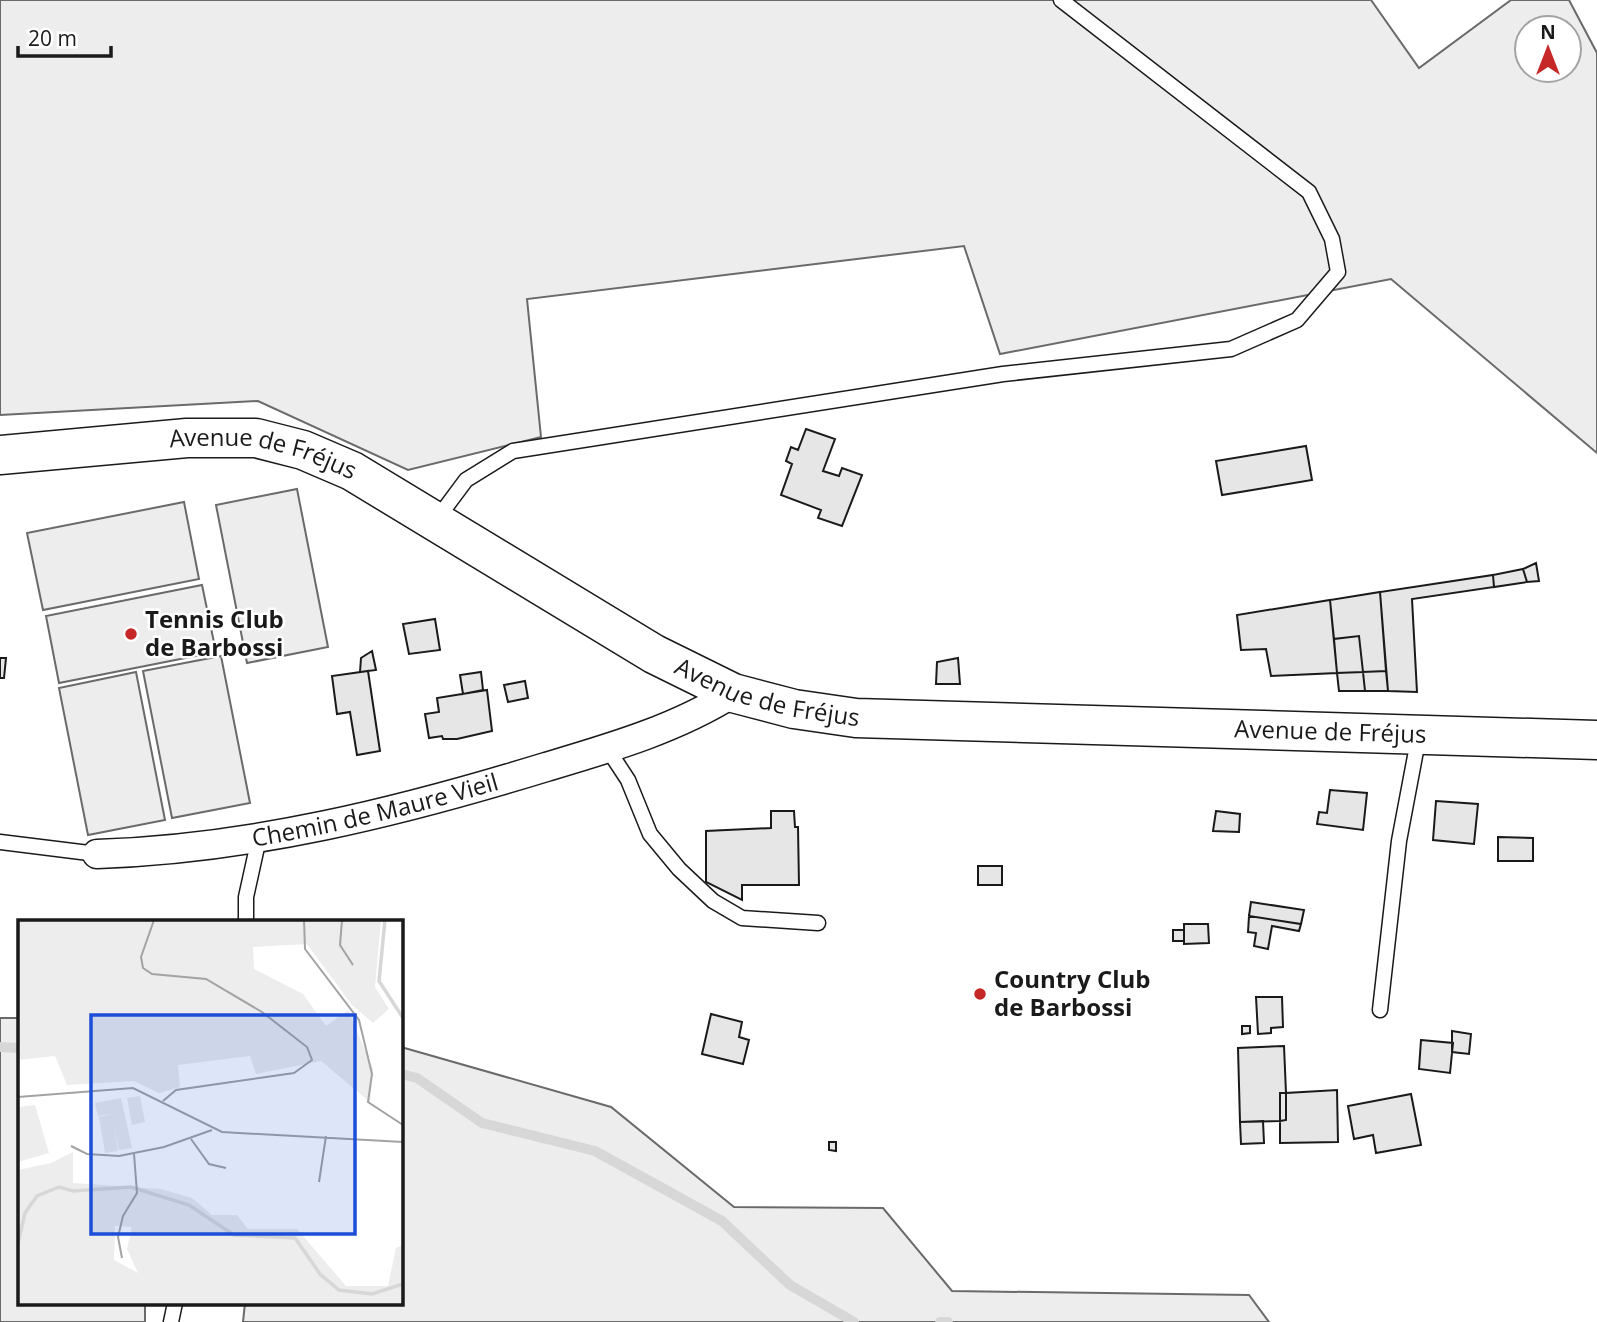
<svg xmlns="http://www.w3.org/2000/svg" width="1597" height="1322" font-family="'Open Sans',sans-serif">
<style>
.green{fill:#ededed;stroke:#6a6a6a;stroke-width:2;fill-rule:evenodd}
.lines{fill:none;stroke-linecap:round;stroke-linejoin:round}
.stream{stroke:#d7d7d7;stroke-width:10}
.building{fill:#e6e6e6;stroke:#1a1a1a;stroke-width:2}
.lane-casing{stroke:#1a1a1a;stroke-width:17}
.street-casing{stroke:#1a1a1a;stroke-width:31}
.primary-casing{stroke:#1a1a1a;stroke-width:41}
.lane{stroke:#fff;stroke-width:14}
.street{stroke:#fff;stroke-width:28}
.primary{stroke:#fff;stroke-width:38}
.poi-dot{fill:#c62828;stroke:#fff;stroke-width:2.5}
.labels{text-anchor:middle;stroke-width:5;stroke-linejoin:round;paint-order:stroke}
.street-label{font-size:24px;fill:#1a1a1a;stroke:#fff}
.poi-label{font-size:24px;font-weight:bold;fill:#1a1a1a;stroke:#fff;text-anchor:start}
.inset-river{fill:none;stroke:#d7d7d7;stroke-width:3.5}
.inset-road{fill:none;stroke:#a3a3a3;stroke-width:2}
.view{fill:#1d4ed8;fill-opacity:0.15;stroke:#1d4ed8;stroke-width:3.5}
.inset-edge{fill:none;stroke:#1a1a1a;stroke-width:3.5}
</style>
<rect width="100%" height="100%" fill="#fff"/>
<path class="green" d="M0,0h1371l48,68 92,-68h58l28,53v400l-206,-174 -391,75 -36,-108 -437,53 14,138 -133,33 -150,-69 -258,14zM1527,28h42v42h-42z
M297,489l31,158 -81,16 -31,-158z
M184,502l15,77 -156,31 -16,-77z
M202,585l14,67 -157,31 -13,-67z
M221,656l29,147 -78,15 -29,-147z
M136,672l29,148 -77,15 -29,-147z
M0,1018h19v285h126v19h-145z
M401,1047l210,60 123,100 149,1 69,83 297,4 20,27h-1026l2,-19h156z"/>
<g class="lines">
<path class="stream" d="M0,1047l19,1
M401,1074l16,4 65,45 113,28 127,70 68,64 64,37
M940,1322h8"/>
</g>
<path class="building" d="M806,429l29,10 -12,32 16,5 3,-8 20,7 -20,51 -24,-8 3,-8 -40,-15 11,-31 -6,-3 5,-14 7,3z
M1306,446l6,34 -90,15 -6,-34z
M1536,563l3,18 -12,1 -4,-13z
M1523,569l4,13 -33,5 -1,-12z
M1493,575l1,12 -82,12 5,93 -29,-1 -8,-99z
M1380,592l6,79 -23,1 -4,-36 -25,3 -4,-39z
M1330,600l7,73 -66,3 -5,-27 -25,1 -4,-35z
M435,619l5,31 -31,4 -6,-30z
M1359,636l4,36 -26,1 -3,-34z
M372,651l4,19 -16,2 1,-14z
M0,658h6l-2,20h-4z
M958,658l2,26h-24l1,-22z
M368,671l12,80 -23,4 -7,-43 -13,2 -5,-38z
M1386,671l2,20h-23l-2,-19z
M481,672l2,18 -20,4 -3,-19z
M1363,672l2,19h-26l-2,-18z
M525,681l3,17 -20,4 -4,-17z
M487,690l5,41 -35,8h-14l-1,-3 -13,2 -4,-24 14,-2 -2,-14z
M1330,790l37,3 -4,37 -46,-6 2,-12 8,1z
M1436,801l42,3 -4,40 -41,-4z
M771,811h23l1,16h3l1,58h-57v15l-36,-18v-51l65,-3z
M1216,811l24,3 -1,18 -26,-1z
M1498,837l35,1v23h-35z
M978,866h24v19h-24z
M1251,902l53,8 -3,14 -52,-8z
M1249,916l52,8 -2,7 -27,-5 -4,23 -14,-3 2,-13 -8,-1z
M1184,924h24l1,19 -25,1z
M1173,930h11v11h-11z
M1256,997h26l1,30 -12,1v5l-13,1z
M711,1014l31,8 -3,15 10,3 -6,24 -41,-10z
M1242,1026h8v7l-8,1z
M1452,1031l19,3 -2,20 -17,-2z
M1421,1040l32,3 -3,30 -31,-4z
M1284,1046l2,47h-6v28l-40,1 -2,-74z
M1337,1090l1,52 -58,1v-22l6,-1v-27z
M1280,1093h6v27l-6,1z
M1411,1094l10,51 -45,8 -3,-18 -19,4 -6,-33z
M1263,1121l1,22 -23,1 -1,-22z
M829,1142h7v9l-7,-1z"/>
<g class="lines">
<g class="lane-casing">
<path id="lane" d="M437,519l29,-39 47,-29 490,-77 228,-25 66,-29 41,-48 -6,-33 -23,-47 -248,-192
M607,748l21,32 22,54 29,35 34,32 29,17 76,5
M0,842l97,12
M246,921v-24l13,-59
M1380,1010l19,-169 20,-106
M171,1322l4,-19"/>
</g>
<g class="street-casing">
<g id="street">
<path id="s1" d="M97,854c154,-5 302,-42 449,-87 64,-19 130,-38 187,-74"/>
</g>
</g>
<g class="primary-casing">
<g id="primary">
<path id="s2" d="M0,455l187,-17h69l47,12 49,21 302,183 79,39 61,16 62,9 741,22"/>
</g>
</g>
<use href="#lane" class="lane"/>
<use href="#street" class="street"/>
<use href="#primary" class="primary"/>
</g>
<g class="poi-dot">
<circle cx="131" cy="634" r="7"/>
<circle cx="980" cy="994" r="7"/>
</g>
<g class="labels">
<g class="street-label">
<text dy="8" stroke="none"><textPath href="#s2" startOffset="266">Avenue de Fréjus</textPath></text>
<text dy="8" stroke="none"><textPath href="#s2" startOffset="833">Avenue de Fréjus</textPath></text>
<text dy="8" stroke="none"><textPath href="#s2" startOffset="1400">Avenue de Fréjus</textPath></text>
<text dy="8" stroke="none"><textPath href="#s1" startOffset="282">Chemin de Maure Vieil</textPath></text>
</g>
<g class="poi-label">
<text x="145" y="628">Tennis Club<tspan x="145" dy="28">de Barbossi</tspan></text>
<text x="994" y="988">Country Club<tspan x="994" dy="28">de Barbossi</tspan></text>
</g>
</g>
<g transform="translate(18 920)">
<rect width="385" height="385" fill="#fff"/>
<path d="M0,0h363l-6,67 14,22 -16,14 -21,-18 -45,-61 -54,3 1,22 49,25 23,32 22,-16 25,59 -3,33 -49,-41 -65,13 -6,-18 -72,9 2,22 -21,6 -25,-12 -67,4 -12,-29 -37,4zM122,176l5,26 -13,3 -5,-27zM103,178l11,50 -13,2 -5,-25 4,26 -13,2 -6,-36 16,-4 -17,3 -3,-13zM17,185l14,48 -31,9v-55zM55,232v31l88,6 31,9 20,17h25l11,14h49l49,57h42l8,-38 7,-3v60h-385v-135l33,-7zM97,306l17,1 -5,22 11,24 -24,-13z" fill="#ededed" fill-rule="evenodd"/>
<path class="inset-river" d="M367,0l-6,61 24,37M0,323l7,-30 12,-17 22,-9 14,4 58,-4 58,18 45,30 61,3 25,36 19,16 33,4 31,-10"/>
<path class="inset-road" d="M136,0l-13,37 2,11 9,6 54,5 56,33 45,35 5,13 -18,13 -118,17 -13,11M286,0l1,29 54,71 13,54 -4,28 35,23M324,0l-2,25 13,20M0,177l115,-9 89,44 181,10M173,219l18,25 17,4M53,226l16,8 32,2 45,-9 48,-17M301,262l7,-46M104,338l-4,-21 5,-21 14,-23 -3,-39"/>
<path class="view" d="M73,95h264v219h-264z"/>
<rect width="385" height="385" class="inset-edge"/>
</g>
<g transform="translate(1548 49)"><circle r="33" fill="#ffffff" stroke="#a3a3a3" stroke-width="2"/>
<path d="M0-5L12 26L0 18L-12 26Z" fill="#c62828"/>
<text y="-10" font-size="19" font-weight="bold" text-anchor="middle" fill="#1a1a1a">N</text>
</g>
<path d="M18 46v10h93v-10" fill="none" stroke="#1a1a1a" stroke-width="3.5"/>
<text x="28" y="46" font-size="21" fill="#1a1a1a" stroke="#ffffff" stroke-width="5" paint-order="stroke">20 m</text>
</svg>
